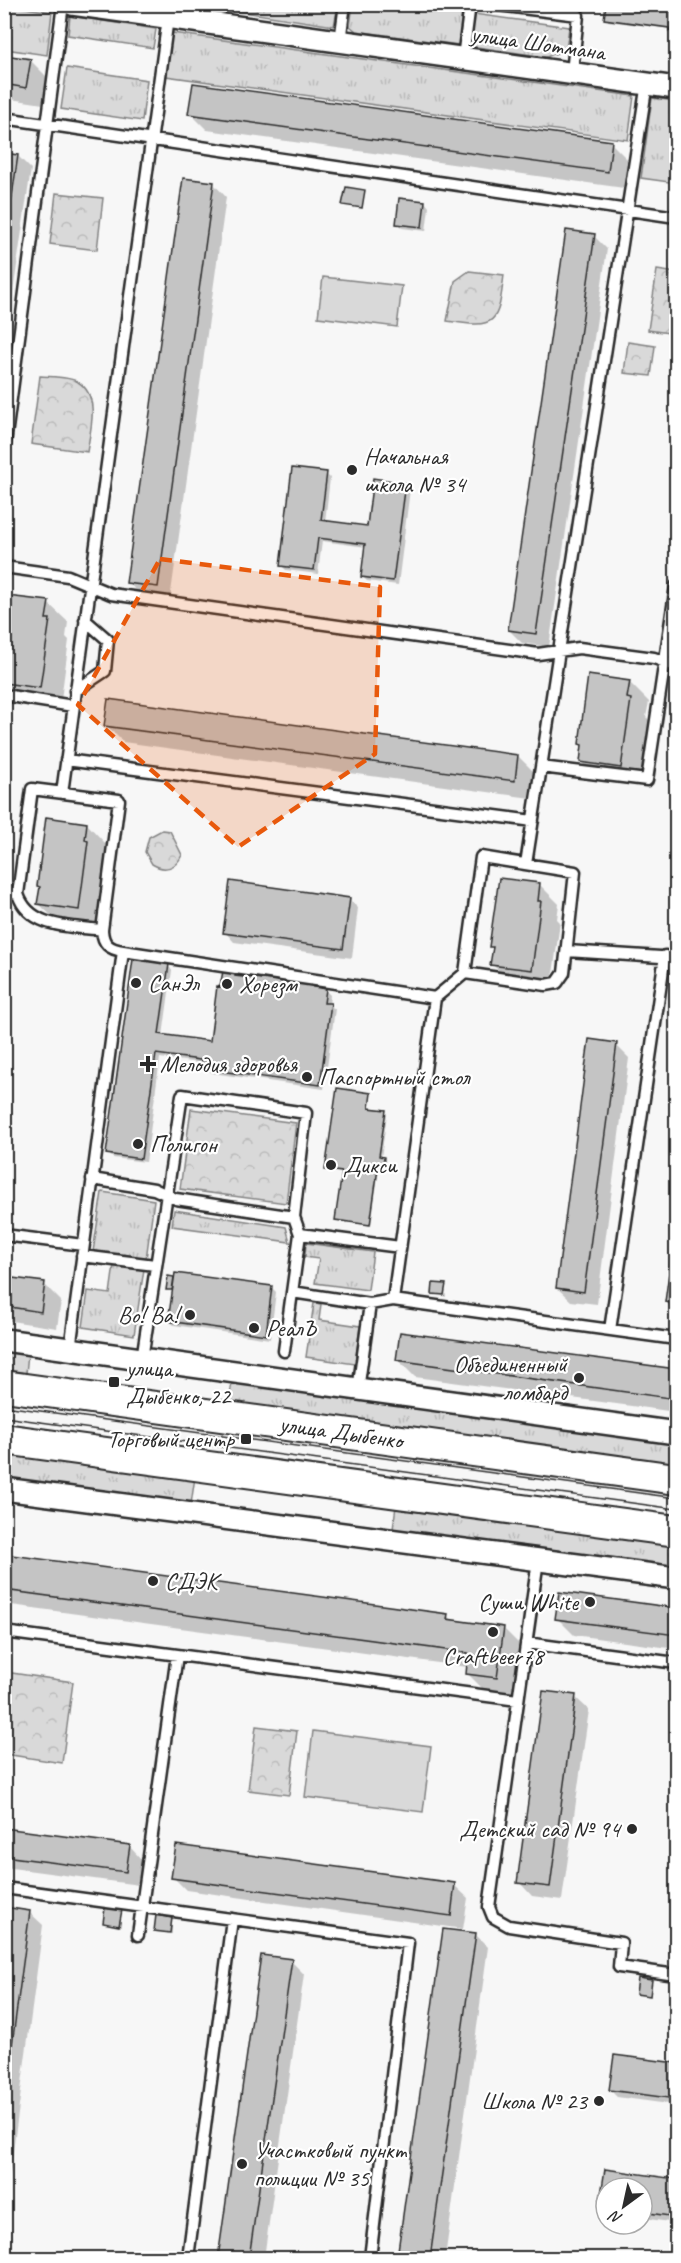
<svg xmlns="http://www.w3.org/2000/svg" width="681" height="2263" font-family="Caveat,sans-serif">
<style>
.grass{fill:url(#grass-tufts);stroke:#828282;stroke-width:1.5}
.park{fill:url(#park-crowns);stroke:#828282;stroke-width:1.5}
.garden{fill:#d9d9d9;stroke:#828282;stroke-width:1.5}
.shadow{fill:#0003}
.building{fill:#c4c4c4;stroke:#2b2b2b;stroke-width:1.5}
.lines{fill:none;stroke-linecap:round;stroke-linejoin:round}
.service-casing{stroke:#2b2b2b;stroke-width:15}
.minor-casing{stroke:#2b2b2b;stroke-width:26}
.secondary-casing{stroke:#2b2b2b;stroke-width:34}
.service{stroke:#fff;stroke-width:10}
.minor{stroke:#fff;stroke-width:21}
.secondary{stroke:#fff;stroke-width:30}
.tram{stroke:#2b2b2b;stroke-width:1.5}
.marked{fill:#e8590c;fill-opacity:0.2;stroke:#e8590c;stroke-width:4.5;stroke-dasharray:12 8;stroke-linejoin:round}
.poi-dot{fill:#2b2b2b;stroke:#fff;stroke-width:2}
.labels{text-anchor:middle;stroke-width:4.5;stroke-linejoin:round;paint-order:stroke}
.street-label{font-size:24px;fill:#2b2b2b;stroke:#fff}
.poi-label{font-size:24px;fill:#2b2b2b;stroke:#fff;text-anchor:start}
</style>
<defs>
<pattern id="grass-tufts" width="24" height="20" patternUnits="userSpaceOnUse" patternTransform="scale(1.5)"><rect width="24" height="20" fill="#d9d9d9"/><path d="M3 7l-1-3M5 7V3M7 7l1-3M15 17l-1-3M17 17v-4M19 17l1-3" fill="none" stroke="#bababa"/></pattern>
<pattern id="park-crowns" width="20" height="18" patternUnits="userSpaceOnUse" patternTransform="scale(1.5)"><rect width="20" height="18" fill="#d9d9d9"/><path d="M2 6a3 3 0 1 1 6 0M12 15a3 3 0 1 1 6 0" fill="none" stroke="#bababa"/></pattern>
</defs>
<rect width="100%" height="100%" fill="#f7f7f7"/>
<filter id="ink" filterUnits="userSpaceOnUse"><feTurbulence type="fractalNoise" baseFrequency=".0167" numOctaves="2"/><feDisplacementMap in="SourceGraphic" scale="12" xChannelSelector="R" yChannelSelector="G"/><feConvolveMatrix kernelMatrix="1 2 1 2 8 2 1 2 1" color-interpolation-filters="sRGB"/></filter>
<g filter="url(#ink)">
<path class="grass" d="M5,5l47,7 -5,43 -42,-6z
M198,5h140l-4,21z
M353,5h52l57,9 -3,31 -103,-14 -6,-5z
M474,14l95,13 -3,23 -20,7 -76,-11z
M70,16l86,13 -3,19 -85,-13z
M172,33l462,63 -6,44 -462,-64z
M67,68l80,12 -5,41 -81,-12z
M652,98l24,3v82l-35,-5z
M102,1192l52,8 -8,59 -53,-7z
M174,1210l112,17 4,15 -118,-16z
M306,1243l67,9 -5,38 -53,-7 4,-24 -14,-2z
M114,1265l30,4 -10,66 -51,-8 5,-36 22,3z
M314,1303l7,1 -2,16 41,6 -5,38 -49,-7z
M5,1350l23,3 -2,21h-21z
M232,1382l444,61v27l-448,-62z
M5,1450l190,27 -4,27 -186,-26z
M396,1506l280,34v28l-283,-39z"/>
<path class="park" d="M56,193l47,5 -6,52 -47,-6z
M657,270l19,3v61l-28,-4z
M469,271l35,4c-6,49 -7,54 -57,46l8,-40z
M628,342l27,4 -4,30 -27,-3z
M40,376c11,1 29,0 38,6 23,14 12,49 9,70l-56,-8z
M162,830l8,1 12,24c-6,13 -17,17 -30,9l-7,-12 4,-15z
M191,1109l105,14 -10,80 -106,-14z
M5,1672l68,10 -11,81 -57,-9z
M256,1726l41,5 -8,64 -41,-5z"/>
<path class="garden" d="M323,277l79,9 -5,41 -79,-10z
M313,1731l118,15 -8,66 -118,-15z"/>
<path class="shadow" d="M608,4h68v29l-5,-4 -63,-8z
M4,56l26,4 17,17 -4,27 -39,-6z
M190,113l421,30 17,17 -4,28 -417,-58z
M4,154l14,2 13,13 -27,185z
M213,183l13,14 -56,403 -29,-4 -13,-14z
M364,191l-1,18 -19,-5z
M425,202l4,5 -3,24 -24,-3 -5,-5z
M594,236l13,13 -58,398 -27,-4 -13,-13z
M326,474l4,4 -5,44 43,6 37,-44 5,5 -12,96 -31,-4 -5,-5 4,-29 -44,-6 -4,33 -32,-4 -4,-4z
M48,603l20,19 -2,15 3,3 -9,67 -40,-6 -16,-15v-59z
M629,682l20,20 -3,15 3,3 -9,66 -39,-5 -20,-19 2,-15 -3,-3z
M106,725l412,31 17,17 -4,25 -408,-56z
M87,824l19,20 -2,15 3,3 -9,67 -39,-6 -20,-19 2,-15 -3,-3z
M540,885l19,19 -2,15 3,3 -9,67 -39,-5 -20,-20 2,-14 -3,-3z
M349,899l9,9 -6,50 -118,-16 -9,-10z
M168,966l4,4 -9,66 48,7 10,-54 14,-15 4,4 74,8 12,4 5,5 -1,10 6,4 -11,80 -112,-16 -5,-4 1,-5 -48,-6 -14,104 -33,-4 -5,-5z
M616,1045l13,13 -32,246 -26,-3 -14,-13z
M370,1094v16l17,4 -6,44 4,2 -1,10 -5,-1 -8,57 -35,-6 7,-47 -16,-3z
M676,1231v81l-10,-10z
M4,1278l40,6 17,17 -4,27 -53,-8z
M169,1278l103,10 4,4 -6,47 -96,-14 -5,-4 4,-30 -5,-2z
M445,1286l1,11 -12,-4z
M401,1333l275,38v41l-261,-35 -17,-17z
M4,1555l443,60 7,7 49,6 17,17 -6,49 -30,-4 -17,-17 1,-6 -464,-63z
M560,1594l116,15v40l-102,-14 -17,-17z
M575,1697l14,13 -27,190 -30,-4 -13,-14z
M4,1830l125,16 13,14 -3,25 -135,-18z
M173,1877l281,8 14,13 -5,31 -277,-39z
M4,1909l25,3 14,13 -39,294z
M121,1912v15l-16,-4z
M172,1919v15l-17,-4z
M444,1931l31,3 13,13 -43,311h-47z
M262,1956l29,5 13,13 -40,284h-45z
M651,1981v16l-14,-4z
M615,2056l61,9v40l-59,-8 -7,-7z
M606,2171l70,9v43l-34,-5v-30h-36v23l-5,-5z"/>
<path class="building" d="M606,4h70v28l-7,-1v-3l-65,-9z
M4,55l27,4 -5,29 -22,-4z
M193,83l419,58 -4,31 -420,-58z
M4,153l14,2 -14,97z
M183,178l31,4 -56,405 -32,-4z
M346,187l19,3 -3,18 -20,-3z
M399,198l26,3 -3,26 -26,-3z
M566,230l29,4 -59,400 -28,-4z
M292,468l35,4 -6,48 46,6 6,-48 33,5 -13,98 -32,-4 4,-33 -47,-6 -4,32 -34,-4z
M7,596l42,5 -3,18h4l-10,69 -36,-5v-66z
M588,675l42,6 -3,17 4,1 -10,69 -41,-6 2,-17 -3,-1z
M108,699l410,56 -3,26 -411,-55z
M46,817l41,6 -2,17 3,1 -9,69 -42,-6 3,-17 -3,-1z
M499,878l41,5 -2,18h3l-9,69 -42,-5 3,-18h-4z
M230,881l120,17 -7,51 -120,-16z
M133,959l36,5 -10,70 51,7 7,-55 3,1 3,-16 13,1 -1,4 79,9 -1,2 13,2 -2,14h7l-11,82 -114,-16 1,-8 -51,-7 -15,105 -35,-5z
M589,1039l28,4 -33,249 -28,-4z
M337,1088l34,5 -2,15 17,2 -7,46 5,1 -1,11h-5l-8,57 -35,-5 7,-48 -17,-2z
M676,1220v84l-11,-2z
M175,1273l97,13 -6,49 -98,-14z
M168,1276l6,1 -2,13h-6z
M4,1277l41,5 -4,30 -37,-6z
M433,1283l13,1 -2,11 -12,-1z
M400,1332l276,37v30l-280,-39z
M4,1554l444,60 -1,5 57,8 -7,51 -31,-4 2,-21 -464,-63z
M559,1592l117,16v27l-121,-16z
M543,1691l33,4 -26,192 -33,-4z
M4,1828l126,17 -4,27 -122,-16z
M176,1845l279,38 -4,33 -280,-38z
M4,1907l26,4 -26,193z
M105,1908l17,2 -3,16 -16,-3z
M156,1915l16,3 -2,15 -16,-2z
M443,1929l33,4 -46,325h-33z
M261,1955l31,4 -43,299h-31z
M638,1978l14,2 -2,16 -14,-2z
M614,2055l62,8v36l-67,-9z
M605,2169l70,10 1,-9v47l-34,-5v-24h-36v20l-7,-1z"/>
<g class="lines">
<g class="service-casing">
<path id="service" d="M489,4l89,11 -6,58
M340,41l5,-37
M463,58l7,-54
M4,118l672,99
M4,451l59,-447
M4,567l64,9 43,18 427,60 41,-6 75,10 22,8
M75,691l30,-20 3,-31 -23,-20
M4,695l69,11
M66,760l467,61
M541,767l106,13 29,-194
M62,793l106,-775
M526,864l121,-781
M4,892l14,2
M123,951l312,47 30,-25 81,12 11,-2 7,-10 11,-101 -94,-15 -16,116
M567,951l109,7
M92,1179l62,10 22,10 118,18
M300,1234l100,13
M4,1235l79,10
M82,1256l73,9
M292,1292l78,12 23,-4 283,39
M393,1300l42,-302
M610,1330l55,-374
M70,1349l53,-398c-14,-2 -20,-7 -21,-21l17,-130 -87,-11 -14,105c11,35 54,32 84,36
M142,1359l40,-264 124,18 -12,104 6,17 -16,117
M358,1390l12,-86
M538,1560l-49,347 4,10 16,9 112,17 -2,24 57,8
M4,1632l514,68
M526,1643l150,20
M4,1888l404,55 -38,315
M138,1935l39,-280
M188,2258l44,-339"/>
</g>
<g class="minor-casing">
<path id="minor" d="M72,4l604,84
M4,1340l672,93
M4,1489l672,89"/>
</g>
<g class="secondary-casing">
<path id="secondary" d="M4,1386l672,93
M4,1439l672,92"/>
</g>
<use href="#service" class="service"/>
<use href="#minor" class="minor"/>
<use href="#secondary" class="secondary"/>
<path class="tram" d="M4,1406l672,92
M4,1417l672,92"/>
</g>
</g>
<path class="marked" d="M160,559l220,28 -5,167 -137,93 -160,-142z"/>
<g class="poi-dot">
<circle cx="352" cy="470" r="6"/>
<circle cx="136" cy="983" r="6"/>
<circle cx="227" cy="984" r="6"/>
<path d="M145 1055h6v6h6v6h-6v6h-6v-6h-6v-6h6z"/>
<circle cx="307" cy="1077" r="6"/>
<circle cx="138" cy="1144" r="6"/>
<circle cx="331" cy="1165" r="6"/>
<circle cx="190" cy="1315" r="6"/>
<circle cx="254" cy="1328" r="6"/>
<circle cx="579" cy="1378" r="6"/>
<rect x="108" y="1376" width="12" height="12" rx="3"/>
<rect x="240" y="1433" width="12" height="12" rx="3"/>
<circle cx="153" cy="1581" r="6"/>
<circle cx="590" cy="1602" r="6"/>
<circle cx="493" cy="1632" r="6"/>
<circle cx="632" cy="1829" r="6"/>
<circle cx="599" cy="2101" r="6"/>
<circle cx="242" cy="2164" r="6"/>
</g>
<g class="labels">
<g class="street-label">
<text transform="translate(538 43) rotate(8)" y="8">улица Шотмана</text>
<text transform="translate(341 1432) rotate(8)" y="8">улица Дыбенко</text>
</g>
<g class="poi-label">
<text x="364" y="464">Начальная<tspan x="364" dy="28">школа № 34</tspan></text>
<text x="148" y="991">СанЭл</text>
<text x="239" y="992">Хорезм</text>
<text x="160" y="1072">Мелодия здоровья</text>
<text x="319" y="1085">Паспортный стол</text>
<text x="150" y="1152">Полигон</text>
<text x="343" y="1173">Дикси</text>
<text x="178" y="1323" text-anchor="end">Во! Ва!</text>
<text x="266" y="1336">РеалЪ</text>
<text x="567" y="1372" text-anchor="end">Объединенный<tspan x="567" dy="28">ломбард</tspan></text>
<text x="126" y="1376">улица<tspan x="126" dy="28">Дыбенко, 22</tspan></text>
<text x="234" y="1447" text-anchor="end">Торговый центр</text>
<text x="165" y="1589">СДЭК</text>
<text x="578" y="1610" text-anchor="end">Суши White</text>
<text x="493" y="1664" text-anchor="middle">Craftbeer78</text>
<text x="620" y="1837" text-anchor="end">Детский сад № 94</text>
<text x="587" y="2109" text-anchor="end">Школа № 23</text>
<text x="254" y="2158">Участковый пункт<tspan x="254" dy="28">полиции № 35</tspan></text>
</g>
</g>
<rect width="681" height="2263" fill="none" stroke="#fff" stroke-width="24"/>
<rect x="12" y="12" width="657" height="2239" fill="none" stroke="#2b2b2b" stroke-width="2" filter="url(#ink)"/>
<g transform="translate(624 2206) rotate(213)"><circle r="28" fill="#ffffff" stroke="#aaaaaa" stroke-width="1.5"/>
<path d="M0-4.5L10 22L0 15L-10 22Z" fill="#2b2b2b"/>
<text y="-9" font-size="16" font-weight="bold" text-anchor="middle" fill="#2b2b2b">N</text>
</g>
</svg>
